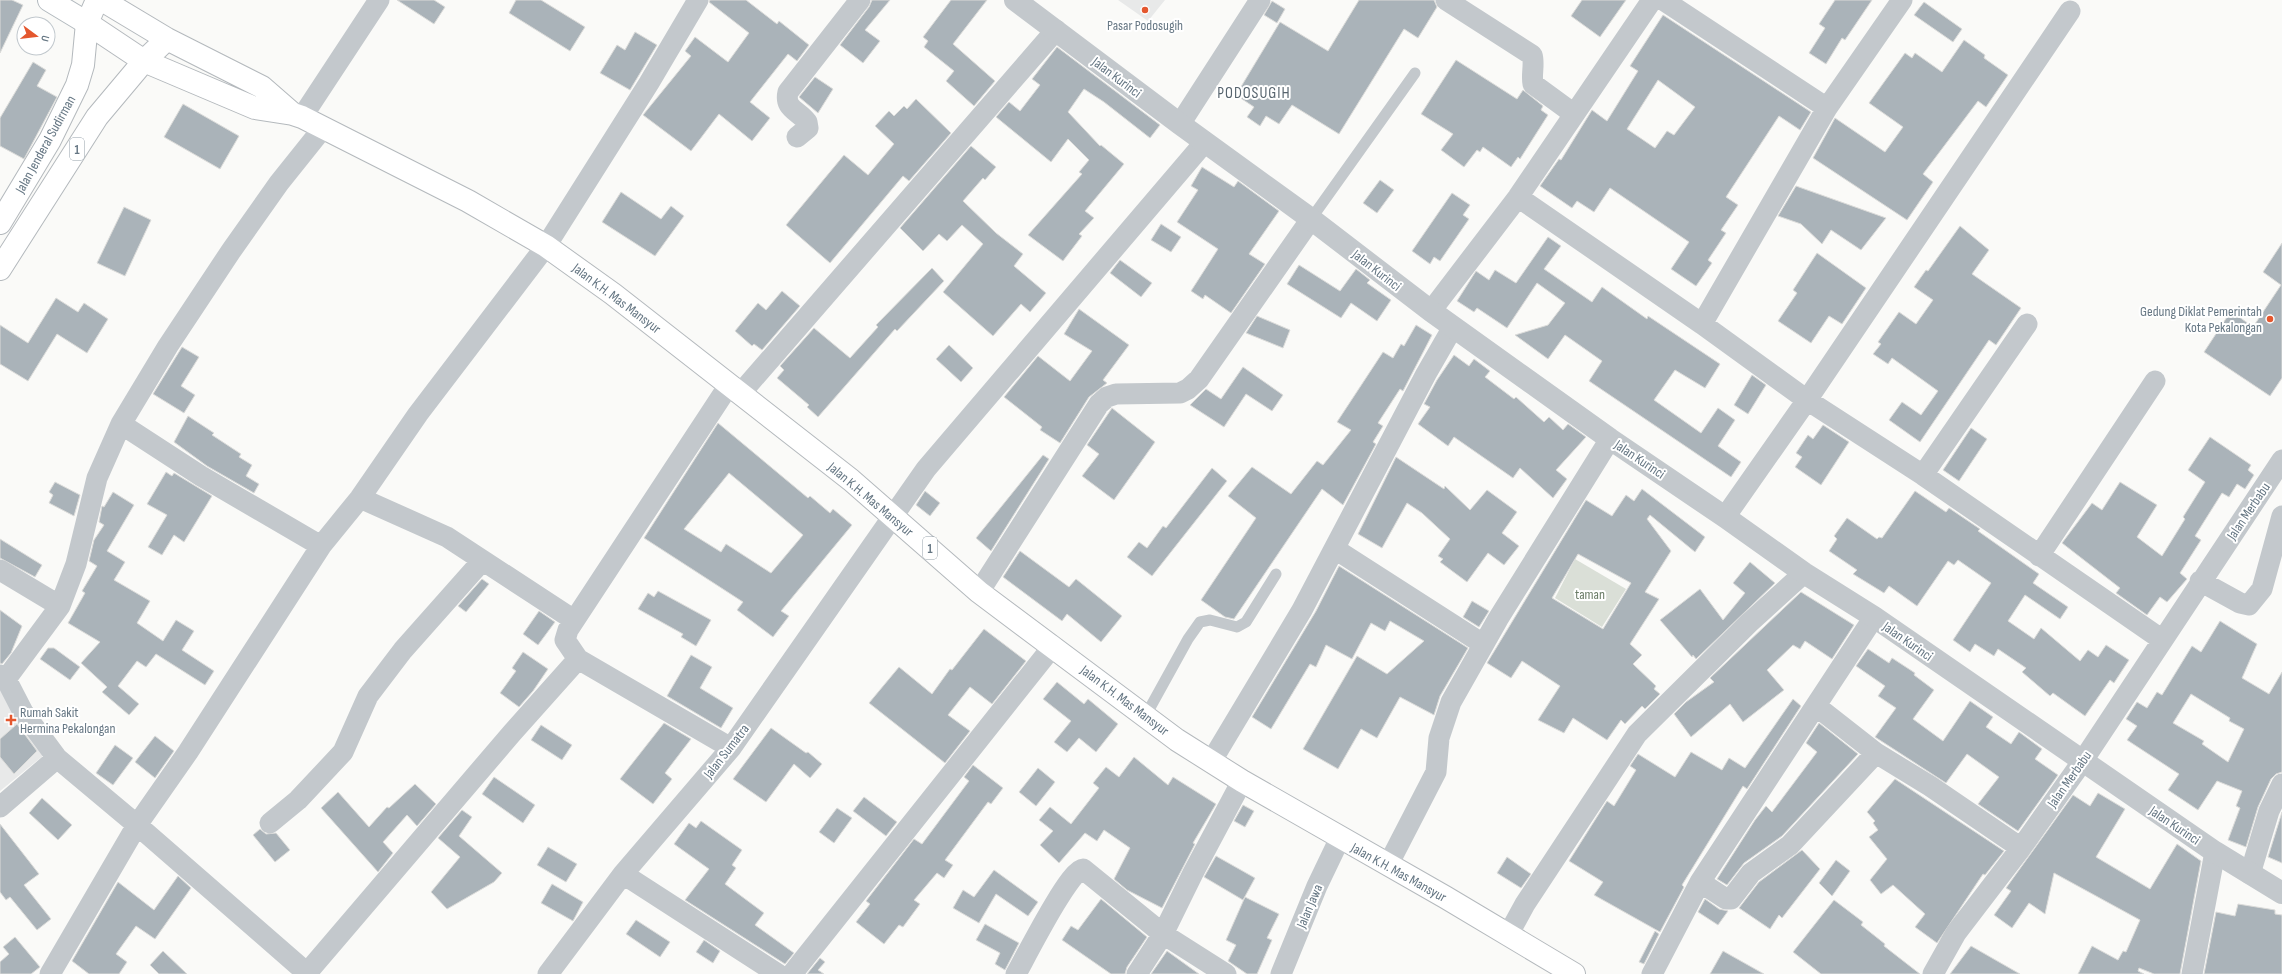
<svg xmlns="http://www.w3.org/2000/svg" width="2282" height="974" font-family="'Sofia Sans Condensed',sans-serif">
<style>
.built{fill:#e8e9e9}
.green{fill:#dadfd7}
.building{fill:#aab3b9;stroke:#dcdcda;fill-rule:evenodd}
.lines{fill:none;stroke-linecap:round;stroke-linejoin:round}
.secondary-casing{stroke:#b3babf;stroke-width:24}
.trunk-casing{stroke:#b4b9bd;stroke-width:24}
.service{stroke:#c3c8cc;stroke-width:11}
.minor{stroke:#c3c8cc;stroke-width:21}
.tertiary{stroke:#c3c8cc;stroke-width:22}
.secondary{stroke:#fff;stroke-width:22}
.trunk{stroke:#fff;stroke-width:22}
.poi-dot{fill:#e4572e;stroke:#fff;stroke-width:1.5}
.labels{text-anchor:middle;stroke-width:4;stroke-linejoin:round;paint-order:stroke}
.shield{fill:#fff;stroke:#939fa8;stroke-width:1}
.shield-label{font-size:13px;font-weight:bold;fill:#657683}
.poi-label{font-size:14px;fill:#657683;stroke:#fff}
.street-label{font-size:14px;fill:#657683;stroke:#fff}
.park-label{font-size:14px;fill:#687a64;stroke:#fff}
.quarter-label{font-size:16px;letter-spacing:1px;fill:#57646e;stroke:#fff}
</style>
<rect width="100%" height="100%" fill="#fafaf8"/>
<path class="built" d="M1118,0h47l-17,21z
M0,684l44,71 -44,36z"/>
<path class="green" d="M1575,559l51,30 -24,38 -47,-29z"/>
<path class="building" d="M0,0h12l11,5 -23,48z
M397,0h37l11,7 -11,17z
M516,0h25l44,27 -15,24 -61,-38z
M710,0h36l31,24 2,-3 30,24 -12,16 -9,-7 -38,48 20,16 -18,23 -33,-27 -28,37 -48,-36 48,-59 -6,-5 10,-14 33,25 21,-29 -40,-31z
M872,0h18l-25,30 15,11 -17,22 -23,-18 29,-38z
M951,0h36l-34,44 42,37 -21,25 -28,-25 8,-10 -30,-24 4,-6 -5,-4z
M1359,0h75l3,7 -19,31 -14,-9 -65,105 -47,-29 -13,19 -13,-8 -6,10 -13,-9 7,-10 -18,-12 44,-73 48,29z
M1582,0h44l-26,37 -29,-21z
M1835,0h37l-27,40 -3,-2 -16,26 -17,-11 16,-25 -6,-4z
M1272,1l13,8 -8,14 -13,-8z
M1924,2l38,27 -9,13 -39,-27z
M1663,15l148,97 -11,18 -21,-14 -53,81 12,8 -17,25 5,3 -18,27 4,3 -16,23 -25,-17 18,-27 -79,-54 -16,24 -17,-11 -5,7 -32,-22 19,-27 2,1 31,-50 15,11 31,-50 -8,-5zM1658,80l37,27 -21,28 -7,-4 -12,17 -28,-19z
M635,32l22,13 -27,45 -30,-17 17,-28 8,5z
M1964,40l21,15 -1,3 24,17 -22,32 -8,-6 -55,73 10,8 -26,38 -94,-62 22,-40 50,34 18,-25 -34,-24 36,-50 7,5 3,-5 27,19z
M1057,47l103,78 -10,13 -46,-36 -20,-13 -16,23 32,34 1,-1 23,19 -39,47 9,7 -15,16 3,2 -19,25 -35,-26 54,-61 -3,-2 10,-12 -21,-21 -17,23 -55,-45 13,-15 11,9 20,-26 -8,-6z
M1456,60l61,39 6,-9 20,16 -2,4 7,5 -28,44 -2,-2 -7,10 -28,-20 -3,5 -3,-2 -13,17 -23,-17 12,-16 -32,-20z
M33,62l13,8 -9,16 20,11 -33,62 -24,-13v-28z
M815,77l18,12 -15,24 -19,-16z
M916,99l35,34 -42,48 -6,-5 -73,87 -44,-38 58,-70 24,20 26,-31 -19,-18 14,-15 5,5 10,-10 3,3z
M183,104l56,32 -19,33 -56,-32z
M971,146l25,21 -11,13 -2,-2 -20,23 33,32 27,21 -9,12 32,27 -16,19 -9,-8 -28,32 -50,-44 40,-48 -21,-19 -15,16 -8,-7 -16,17 -23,-23z
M1202,167l32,20 4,-6 41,30 -30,43 16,10 -34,49 -26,-18 -2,4 -12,-8 27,-42 -41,-27 21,-32 -7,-4z
M1380,180l14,10 -17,23 -14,-10z
M1796,186l90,32 -25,32 -30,-20 -9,14 -21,-20 -23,-8z
M621,192l40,27 10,-13 13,10 -29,40 -53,-34z
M1452,193l18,12 -7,10 6,4 -29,42 -6,-4 -4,7 -18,-13z
M124,207l27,13 -26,56 -28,-13z
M1161,224l20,13 -10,15 -20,-12z
M1960,226l29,24 -17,24 49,34 -25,37 -7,-5 -69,102 -31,-22 13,-18 19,13 17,-24 -46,-33 -4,6 -15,-10 8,-10 -3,-2 21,-30 17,12 17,-24 -19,-13 12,-17 2,1z
M1548,237l13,9 -17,23 48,33 10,-15 45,32 1,-3 72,48 -15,24 -30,-18 -21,30 47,33 17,-25 17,12 -17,26 23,16 -10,15 -142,-96 13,-20 -37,-26 -17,24 -33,-24 33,-10 17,-22 -28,-20 -30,45 -30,-20 -3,4 -17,-11 19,-30 13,9 6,-10 21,13z
M2282,243v135l-12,18 -66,-44 27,-41 22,16 28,-42 -18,-13z
M1817,253l49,35 -24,36 -13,-8 -18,27 -33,-22 19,-28 -4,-3z
M1120,260l32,23 -11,14 -31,-24z
M1299,265l41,26 16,-22 14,11 -3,3 24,17 -14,21 -26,-18 -10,15 -54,-34z
M932,268l12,13 -47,50 -2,-2 -77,88 -11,-10 2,-2 -32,-27 7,-8 -4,-4 34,-38 36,30 28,-31 -2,-2z
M782,291l18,15 -38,44 -8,-6 -2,2 -17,-15 23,-28 8,7z
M56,298l22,14 6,-9 24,16 -21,34 -30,-19 -29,47 -28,-17v-39l28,18z
M1079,309l50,36 -26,35 4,3 -18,14 -29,46 -20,-13 2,-3 -38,-30 34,-41 32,25 22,-30 -28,-17z
M1257,316l33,14 -7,18 -37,-15z
M1416,325l16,10 -29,56 -3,-2 -22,34 5,3 -10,16 3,2 -33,61 -21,-16 -88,130 -9,-2 -24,-17 55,-82 -28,-22 24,-29 39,27 26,-33 6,4 28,-35 -14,-8 46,-70 10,6 8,-14 3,2z
M949,345l24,23 -12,14 -25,-23z
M182,347l17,10 -18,29 14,9 -11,18 -31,-19z
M1454,355l15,11 5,-7 16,12 -5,6 29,22 2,-2 28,25 5,-5 14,13 5,-6 18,13 -30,33 11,9 -14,19 -33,-30 -7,10 -59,-41 -6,9 -30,-22 12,-17 -6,-3 13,-24z
M1243,367l40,28 -11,16 -26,-17 -22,33 -34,-22 16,-16 15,10z
M1752,375l14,10 -18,29 -14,-9z
M1112,408l43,34 -41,58 -32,-24 17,-22 -12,-9z
M188,416l26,17 -2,2 29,19 -2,3 13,8 -6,11 13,8 -5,9 -47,-27 -33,-24z
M718,423l90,75 2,-2 20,17 3,-4 19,16 -71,86 8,5 -16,21 -36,-27 6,-8 -99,-64zM729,473l74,62 -32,38 -45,-29 -5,8 -37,-23z
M1823,425l26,17 -28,43 -26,-18 7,-10 -6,-4 12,-18 5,4z
M1971,428l16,11 -28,42 -16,-11z
M2210,437l41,28 -3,5 6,5 -9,14 -8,-5 -8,13 -7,-4 -27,43 6,4 -21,33 7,6 -20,23 -7,-5 -13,18 -31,-22 4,-5 -58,-45 30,-40 10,7 18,-28 37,23 -20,32 25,19 23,-37 -2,-2 22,-35 -17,-12z
M1043,455l6,4 -58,92 -15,-13z
M1396,457l48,32 1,-3 25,24 17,-20 30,22 -15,21 17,13 -15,19 -16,-12 -21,29 -27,-20 3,-3 -5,-3 12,-17 -28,-26 -15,-10 -25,45 -24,-14z
M1212,468l15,13 -75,95 -25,-19 12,-15 8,6 16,-22 3,2z
M166,472l6,4 2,-3 38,23 -28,46 -10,-7 -12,20 -14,-8 19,-32 -20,-11z
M55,482l25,13 -6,21 -25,-13 4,-8 -4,-3z
M1642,489l63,48 -10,15 -45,-37 -3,4 24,32 -26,41 14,7 -29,45 12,11 -9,9 23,22 -2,3 6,5 -15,15 -3,-3 -17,18 -4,-4 -14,20 -34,-22 -9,15 -26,-13 22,-34 -38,-25 -11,17 -24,-15 99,-163 26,16 14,-21 8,6zM1578,554l53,29 -28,46 -51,-31z
M925,491l15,12 -10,13 -14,-11z
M1915,491l31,21 3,-4 31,21 -2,2 61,43 -6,9 35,24 -8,12 -35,-24 -17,26 26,18 7,-11 39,33 8,-11 10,7 8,-12 23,15 -15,23 -4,-3 -25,36 -32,-23 -3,3 -28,-24 4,-4 -28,-19 -4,7 -19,-12 -5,8 -17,-12 38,-57 -33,-23 -4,5 -6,-4 -31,45 -28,-20 -5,7 -31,-19 4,-4 -28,-19 8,-12 -3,-3 13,-18 30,21 2,-2 3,1z
M113,492l21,13 -27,46 18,11 -11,18 36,21 -13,22 26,18 13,-21 18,11 -12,19 32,21 -9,14 -49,-31 -10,13 -9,-6 -19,25 21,18 -10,11 -27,-23 5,-5 -26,-24 19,-21 -32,-19 17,-30 -3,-2 15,-25 -8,-5 5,-21 10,-15 -5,-3 3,-16 2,1z
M0,539l42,26 -7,12 -35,-19z
M1020,551l49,36 7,-8 46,37 -21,26 -34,-28 -5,7 -59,-44z
M1750,562l25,21 -79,76 -3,-4 -1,2 -32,-37 40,-31 23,31 22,-27 -12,-10z
M1339,566l129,82 -28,48 -6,19 -34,-18 -23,41 -16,-9 -23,40 -35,-20 54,-93 30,18 37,-33 -34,-20 -5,10 -14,-8 -19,36 -26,-14 -10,22 -6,-3 -39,65 -19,-12 64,-106z
M482,579l7,5 -23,28 -8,-6z
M658,591l53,29 -15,26 -15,-9 2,-3 -45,-25 10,-16 6,4z
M1801,592l53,33 -22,34 -27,-18 -5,8 -7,-4 -26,25 17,20 -41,32 -13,-18 -39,33 -17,-23 12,-12 28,-20 -4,-4z
M1472,601l17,10 -10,16 -16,-10z
M0,610l22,16 -11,27 -9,11 -2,-1z
M539,611l16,11 -17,23 -15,-11z
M2220,621l37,23 -15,34 27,16 13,-22v100l-6,2 -5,5 -13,28 -12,40 -18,-7 12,-32 -4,-2 6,-15 -25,-10 -19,29 -30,-20 11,-16 -52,-34 10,-14 -11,-7 11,-17 10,6 10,-16 5,3 30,-49 9,6zM2191,694l39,24 -1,3 15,8 -16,33 -26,-18 2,-3 -31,-18z
M984,629l42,32 -34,43 -22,-17 -22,28 22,16 -25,32 -76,-60 30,-36 33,27 18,-25 2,1z
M48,648h6l26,19 -10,13 -30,-21z
M1868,649l21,14 3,-5 23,15 -1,2 20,15 -21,29 30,22 27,-40 23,16 -7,10 25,17 8,-12 23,17 -7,10 23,16 -40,56 -40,-27 21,-27 -32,-23 -21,29 -71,-46 21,-29 -18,-12 7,-10 -29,-20z
M523,652l25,17 -15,22 -14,16 -19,-14 16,-22 -4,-3z
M691,655l21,12 -12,21 33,20 -12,20 -54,-32z
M1057,682l27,22 4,-5 30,25 -22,28 -17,-14 -12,14 -13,-10 17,-21 -28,-22z
M1793,699l8,7 -54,83 -4,-3 -61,99 2,2 -24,45 -66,-37 9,-13 -34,-21 38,-60 7,5 22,-36 -6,-4 8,-12 37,23 16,-25 31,18 7,-12 16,10z
M664,723l27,16 -26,34 7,6 -19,25 -33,-25z
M1819,723l39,31 -76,82 -38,27 -17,22 -10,-6 38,-59 11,-14 6,6 45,-60 -11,-9z
M17,724l20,27 -23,23 -14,-17v-18z
M541,725l31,20 -10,15 -31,-20z
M771,728l35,25 2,-1 14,12 -12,14 -16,-14 -28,38 -33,-23z
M155,736l19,15 -19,27 -20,-16z
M115,745l18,13 -20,27 -17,-12z
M1134,757l34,28 5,-8 43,27 -23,39 2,1 -33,64 -35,-18 -13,-11 16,-31 -26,-18 -7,11 -12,-8 -26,30 -19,-18 13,-14 -14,-11 11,-13 21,17 28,-36 -6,-5 13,-16 13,10z
M973,765l30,23 -12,16 -3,-2 -43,58 8,5 -9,13 -7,-5 -23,27 6,4 -17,23 -4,-2 -15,19 -28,-22 14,-18 -4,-3 48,-62 8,5 44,-59 3,-4 -5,-4z
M1038,768l17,14 -19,24 -17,-14z
M494,777l41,28 -12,18 -41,-29z
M1895,779l109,72 -19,24 -2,-1 -46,69 -22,-16 10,-13 -32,-29 -12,9 -11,-14 17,-21 -18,-22 9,-7 -5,-7 2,-2 -8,-9z
M415,784l21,20 -19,22 -10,-11 -24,27 10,11 -15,19 -57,-64 17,-16 31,35 18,-20 2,1z
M2098,793l27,16 -29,48 54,32 27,-45 24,17 -21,113h-26l-15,-6 -1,3 6,3h-66l14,-28 26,14 5,-9 3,1 14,-32 -86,-47 -9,41 -16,-11 -17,25 -18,-13 17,-24 -5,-3 67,-93 17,11z
M864,797l33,25 -11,14 -33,-25z
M42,798l30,27 -14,15 -29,-27z
M1243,805l11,6 -9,16 -11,-6z
M837,808l15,10 -18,25 -15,-11z
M462,810l10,7 -13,19 43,37 -8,9 -47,27 -16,-17 29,-35 -22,-19z
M2282,812v51l-14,-6z
M701,821l41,29 -10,15 4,3 -11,16 39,29 -9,12 39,28 -9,11 -100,-64 24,-31 -35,-25 15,-21 7,5z
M0,824l39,50 -15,11 27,34 -14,11 -27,-33 -4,3 -6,-8z
M260,829l6,5 10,-1 14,17 -15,12 -22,-27z
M548,847l29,17 -11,18 -29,-17z
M1802,850l18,19 -38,49 -3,-3 -9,14 -31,-21 20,-26z
M1216,856l39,22 -12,22 -39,-23z
M1507,857l24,17 -10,14 -24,-15z
M1836,860l14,11 -18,25 -13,-13z
M994,870l44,32 -10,14 -32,-22 -17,29 -26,-15 10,-18 11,7z
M178,876l13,12 -36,51 -19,-13 -20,28 11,8 -8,12h-30l-17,-13 46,-79 36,28z
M552,884l31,18 -10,19 -32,-18z
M1245,897l34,17 -12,24 5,2 -15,34h-10l-19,-13 8,-16 -10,-5z
M1101,899l46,38 -20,30 -2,7h-14l-49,-34 9,-14 7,4z
M1705,899l14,10 9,2 -10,14 -20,-13z
M1834,900l29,22 -2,3 24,19 -1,2 36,28h-99l-28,-22z
M2238,904l37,6v4l7,1v59h-78l12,-62 19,4z
M636,920l34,22 -10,15 -34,-23z
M985,924l34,19 -14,27 -10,-6 5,-11 -24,-13z
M1655,931l4,3 -15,30 -5,-2z
M15,937l25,30 -9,7h-31v-12l9,-8 -6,-7z
M704,940l16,11 -7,12 -17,-11z
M1971,946l49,28h-70z
M163,951l24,23h-28l-9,-9z
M1167,951l32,23h-48z
M1723,951l41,23h-54z
M820,958l5,4 -7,8 6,4h-17z"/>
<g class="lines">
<g class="secondary-casing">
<path id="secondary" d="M49,0l38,23"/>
</g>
<g class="trunk-casing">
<path id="trunk" d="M102,0l65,39 95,48 31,27
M87,23l57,38 111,47 38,6 9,3 166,84 78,45 67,48 238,186 128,112 198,148 65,41 203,116 129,77
M0,223l50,-83 27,-55 6,-20 4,-42 10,-23
M0,269l97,-152 47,-56 23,-22"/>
</g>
<path class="service" d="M1311,219l104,-146
M1146,715l42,-76 12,-17 10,-2 27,7 9,-5 30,-48"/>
<path class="minor" d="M1446,0l86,55c3,8 -1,20 1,29l41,30
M1663,0l164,108
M302,117l77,-117
M1180,124l80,-124
M797,137l11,-9 -1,-6c-9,-12 -23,-13 -19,-30l72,-92
M1518,197l184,127 105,76 116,75 238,164
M1431,311l87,-114 134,-197
M1702,324l125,-216 75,-108
M729,385l-161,245 -3,10 13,19 153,89
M740,394l316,-364
M121,424l80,52 120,70
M1923,475l104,-151
M360,498l87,39 127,83
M1725,517l82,-117 263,-389
M1335,549l148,95
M2039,556l116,-175
M0,570l60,36
M2200,581l40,22 9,2 13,-16 20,-73
M979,592l120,-188 8,-7 9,-3 64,-1 8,-4 11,-10 112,-160
M0,675l6,4 17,33 34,46 80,67 171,149
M6,679l54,-73 16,-42 21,-86 24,-54 47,-78 63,-95 48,-68 44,-55
M1816,706l60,47 54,33 91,62
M1211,762l91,-152 124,-236 27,-47
M0,807l57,-49
M270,823l28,-23 45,-48 25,-56 35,-46 79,-89
M1388,865l48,-93 3,-34 12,-36 47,-83 112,-180
M623,874l155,100
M2250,874l19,-63 13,-27
M1700,882l26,17h5l20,-26 39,-28 86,-92
M1508,935l17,-31 112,-170 112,-111 55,-50
M50,974l87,-149 51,-73 133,-206 39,-48 58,-84 128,-168 103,-163 49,-83
M306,974l206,-241 66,-74
M548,974l75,-100 108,-126 195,-279 278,-326
M792,974l261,-328
M1016,974c9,-16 54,-105 67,-105l80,65 63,40
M1137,974l26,-40 30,-61 49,-92
M1281,974l36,-88 23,-48
M1652,974l48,-92 174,-265
M1933,974l23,-41 65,-85 61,-86 200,-302
M2192,974l23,-122"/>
<path class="tertiary" d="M1015,0l165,124 131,95 120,92 179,128 115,78 79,56 70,44 341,235 67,41"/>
<use href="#secondary" class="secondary"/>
<use href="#trunk" class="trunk"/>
</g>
<g class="poi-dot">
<circle cx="1145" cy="10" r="4"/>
<circle cx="2270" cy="319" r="4"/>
<path d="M9 714h4v4h4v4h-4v4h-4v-4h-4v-4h4z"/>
</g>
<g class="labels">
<g class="shield">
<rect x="70" y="138" width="14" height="22" rx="3"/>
<rect x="923" y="537" width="14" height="22" rx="3"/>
</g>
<g class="shield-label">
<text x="77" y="154">1</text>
<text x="930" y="553">1</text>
</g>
<g class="poi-label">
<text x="1145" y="30">Pasar Podosugih</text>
<text x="2262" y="316" text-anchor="end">Gedung Diklat Pemerintah<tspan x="2262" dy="16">Kota Pekalongan</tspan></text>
<text x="20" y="717" text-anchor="start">Rumah Sakit<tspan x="20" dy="16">Hermina Pekalongan</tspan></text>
</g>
<g class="street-label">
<text transform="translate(1117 77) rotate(37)" y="5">Jalan Kurinci</text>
<text transform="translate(45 144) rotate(-61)" y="5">Jalan Jenderal Sudirman</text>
<text transform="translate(1377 270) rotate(38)" y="5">Jalan Kurinci</text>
<text transform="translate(617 298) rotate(37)" y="5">Jalan K.H. Mas Mansyur</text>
<text transform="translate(1640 459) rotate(34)" y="5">Jalan Kurinci</text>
<text transform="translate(871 499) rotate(40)" y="5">Jalan K.H. Mas Mansyur</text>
<text transform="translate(2248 511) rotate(-56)" y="5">Jalan Merbabu</text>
<text transform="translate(1908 641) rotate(35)" y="5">Jalan Kurinci</text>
<text transform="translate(1125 700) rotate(37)" y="5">Jalan K.H. Mas Mansyur</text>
<text transform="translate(726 751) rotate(-52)" y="5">Jalan Sumatra</text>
<text transform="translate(2069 779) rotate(-55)" y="5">Jalan Merbabu</text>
<text transform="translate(2175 825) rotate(34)" y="5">Jalan Kurinci</text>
<text transform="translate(1399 872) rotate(29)" y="5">Jalan K.H. Mas Mansyur</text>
<text transform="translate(1309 906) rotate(-67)" y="5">Jalan Jawa</text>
</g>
<g class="park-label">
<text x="1590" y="599">taman</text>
</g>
<g class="quarter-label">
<text x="1254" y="98">PODOSUGIH</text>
</g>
</g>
<g transform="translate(36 36) rotate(105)"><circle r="19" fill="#ffffff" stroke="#c1c8cd"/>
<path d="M0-3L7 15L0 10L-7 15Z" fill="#e4572e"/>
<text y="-6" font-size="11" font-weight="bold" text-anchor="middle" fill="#657683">U</text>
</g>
</svg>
